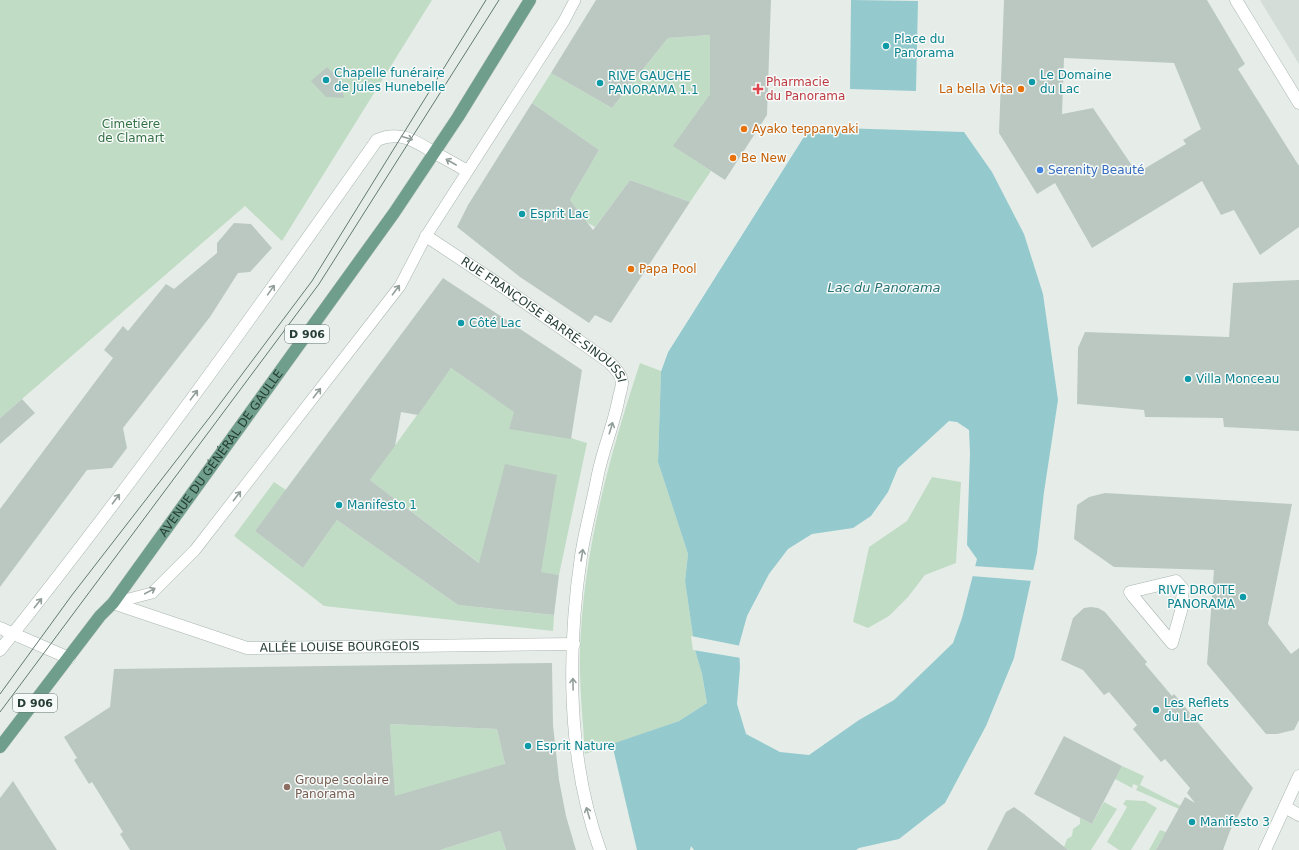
<svg xmlns="http://www.w3.org/2000/svg" width="1299" height="850" font-family="'DejaVu Sans',sans-serif">
<style>
.built{fill:#d4ddd8}
.green{fill:#c1dcc5}
.water{fill:#94cacd;fill-rule:evenodd}
.pier{fill:#e6ede9}
.building{fill:#bbc8c2;fill-rule:evenodd}
.lines{fill:none;stroke-linecap:round;stroke-linejoin:round}
.service-casing{stroke:#a9b5af;stroke-width:12}
.pedestrian-casing{stroke:#a9b5af;stroke-width:13}
.minor-casing{stroke:#a9b5af;stroke-width:13}
.tertiary-casing{stroke:#a9b5af;stroke-width:13}
.primary-casing{stroke:#c2c9c6;stroke-width:13}
.service{stroke:#fff;stroke-width:11}
.pedestrian{stroke:#fff;stroke-width:12}
.minor{stroke:#fff;stroke-width:12}
.tertiary{stroke:#fff;stroke-width:12}
.primary{stroke:#6f9e8d;stroke-width:12}
.tram{stroke:#617970;stroke-width:1}
.oneway{stroke:#929e9a}
.culture-dot{fill:#0f9aa8;stroke:#f6faf8;stroke-width:1.5}
.health-dot{fill:#e0444e;stroke:#f6faf8;stroke-width:1.5}
.food-dot{fill:#e8710a;stroke:#f6faf8;stroke-width:1.5}
.shop-dot{fill:#3f7fe0;stroke:#f6faf8;stroke-width:1.5}
.education-dot{fill:#8d6e63;stroke:#f6faf8;stroke-width:1.5}
.labels{text-anchor:middle;stroke-width:3;stroke-linejoin:round;paint-order:stroke}
.shield{fill:#f6faf8;stroke:#647670;stroke-width:1}
.shield-label{font-size:11px;font-weight:bold;fill:#263e35}
.culture-label{font-size:12px;fill:#0d838f;stroke:#f6faf8;text-anchor:start}
.health-label{font-size:12px;fill:#be3a42;stroke:#f6faf8;text-anchor:start}
.food-label{font-size:12px;fill:#c56008;stroke:#f6faf8;text-anchor:start}
.park-label{font-size:12px;fill:#347145;stroke:#f6faf8}
.shop-label{font-size:12px;fill:#366cbe;stroke:#f6faf8;text-anchor:start}
.street-label{font-size:12px;fill:#263e35;stroke:#f6faf8}
.education-label{font-size:12px;fill:#785e54;stroke:#f6faf8;text-anchor:start}
.water-label{font-size:13px;font-style:italic;fill:#267175;stroke:#f6faf8}
</style>
<rect width="100%" height="100%" fill="#e6ede9"/>
<path class="built" d="M1260,0h39v64z"/>
<path class="green" d="M0,0h432l-150,241 -37,-35 -245,212z
M710,35v59l-36,52 37,25 -21,31 -60,-22 -35,47 -7,-4 -18,-23 29,-50 -67,-47 19,-30 61,35 56,-70z
M640,363l21,8 -3,91 30,92 -3,27 10,69 7,24 5,29 -28,18 -94,33c-2,-34 -6,-69 -5,-103 3,-99 29,-194 60,-288z
M451,368c43,30 84,61 136,75l-28,132 -77,-10 -112,-85z
M932,477l29,5 -5,81 -31,12 -17,22 -19,19 -21,12 -15,-6 16,-75 38,-26z
M274,482l12,8 -31,41 48,37 34,-48 121,85 96,10 -1,16 -229,-25 -90,-70z
M390,724l107,5 8,35 -107,86z
M1122,766l22,10 -4,9 41,21 -2,3 -43,-19 2,-4 -5,-2 -1,4 -17,-9z
M1126,800l19,1 12,7 -26,42h-12l-12,-8 20,-35 -4,-3z
M1104,802l13,7 -26,41h-23l-4,-3 3,-8 5,-3 1,-7 7,-5v-6l12,6z
M1160,830l6,2 -10,18h-7z
M500,831l6,19h-66z"/>
<path class="water" d="M851,0l67,1 -2,90 -66,-2z
M810,127l154,5 28,40 32,62 19,60 15,106 -14,92 -7,61 -23,105 -28,68 -41,77 -46,36 -40,9 -3,2h-162l-3,-4 -1,4h-53l-25,-106 67,-23 28,-18 -5,-29 -7,-24 -10,-69 3,-27 -30,-92 3,-91 7,-19zM949,421l8,1 12,8 1,23 -3,92 10,14 -15,59 -9,25 -59,57 -35,20 -50,35 -29,-3 -34,-18 -9,-30 3,-36 -1,-23 8,-29 22,-42 19,-25 24,-15 41,-6 18,-12 17,-24 10,-24z"/>
<path class="pier" d="M808,126l2,1 -142,225 -7,19h-1l6,-20z
M973,566l60,4h2l-2,11 -62,-5z
M691,636l50,10v12l-48,-8z"/>
<path class="building" d="M596,0h175l-4,115 -42,65 -52,-34 37,-52v-59l-42,3 -56,70 -61,-35z
M1004,0h203l38,64 -7,5 61,97v61l-39,28 -26,-45 -13,5 -19,-34 -110,67 -37,-65 -18,11 -38,-61zM1064,58l110,5 27,66 -18,11 3,4 -49,29 -44,-65 -31,6z
M327,67l13,13 4,18 -18,-1 -15,-16z
M532,103l67,47 -29,50 23,30 37,-50 60,22 -79,121 -16,-8 -6,8 -69,-46 -63,-50 11,-22z
M234,223l17,1 21,24 -22,24 -12,1 -28,44 -87,111 4,20 -15,20 -25,2 -87,117v-78l113,-151 -9,-8 19,-24 5,5 38,-47 8,5 43,-36v-10z
M443,278l139,92 -11,69 -62,-10 5,-17 -63,-44 -33,47 -17,-3 -6,34 -25,34 109,83 26,-99 52,11 -16,97 18,3 -5,40 -96,-10 -121,-85 -34,48 -48,-37z
M1299,280v151l-75,-4 -1,-9 -78,-1 -1,-7 -67,-6 1,-56 7,-16 144,5 4,-54z
M22,399l13,14 -35,31v-26z
M1105,493l187,11 -24,120 23,30 8,-6v72l-5,10 -17,4h-11l-59,-70 7,-94 -100,-3 -40,-28 3,-34 12,-8z
M1091,607l7,1 7,4 42,50 -2,2 27,32 2,-2 79,94 -23,43 -7,19h-67l29,-53 10,6 -8,-10 3,-5 -25,-29 -4,3 -28,-33 4,-4 -28,-33 -5,3 -21,-25 -22,-10 12,-42 11,-10z
M552,663l1,62 6,55 7,36 10,34h-70l-6,-19 -60,19h-310l-10,-16 3,-2 -31,-50 -3,2 -15,-24 3,-2 -13,-21 46,-30 4,-38zM390,724l107,5 8,35 -110,32z
M1064,736l58,30 -30,58 -58,-30z
M13,781l44,69h-57v-52z
M1014,807l10,7 44,36h-81l19,-38z"/>
<g class="lines">
<g class="service-casing">
<path id="service" d="M113,603l39,-10 43,-43 205,-264 26,-50 138,-215 11,-21"/>
</g>
<g class="pedestrian-casing">
<path id="pedestrian" d="M1130,592l46,-11 7,8 -2,22 -9,32 -40,-48"/>
</g>
<g class="minor-casing">
<g id="minor">
<path d="M1236,0l63,103"/>
<path id="s1" d="M426,236l80,53 103,73c6,6 12,12 13,20 0,5 -2,11 -3,15 -5,28 -17,54 -22,82 -5,26 -12,51 -16,77 -14,96 -14,203 19,294"/>
<path id="s2" d="M113,603l134,45 327,-4"/>
<path d="M0,628l69,30"/>
<path d="M0,650c132,-165 255,-337 377,-510 23,-10 38,1 58,13 11,6 22,12 32,18"/>
<path d="M1285,807l14,8"/>
</g>
</g>
<g class="tertiary-casing">
<path id="tertiary" d="M1265,850l34,-74"/>
</g>
<g class="primary-casing">
<g id="primary">
<path id="s3" d="M0,747l100,-131 13,-13 281,-390 64,-96 72,-117"/>
</g>
</g>
<use href="#service" class="service"/>
<use href="#pedestrian" class="pedestrian"/>
<use href="#minor" class="minor"/>
<use href="#tertiary" class="tertiary"/>
<use href="#primary" class="primary"/>
<path class="tram" d="M0,694l72,-99 141,-182 99,-132 174,-281
M0,712l319,-428 180,-284"/>
</g>
<defs><path id="oneway-shaft" d="M-6 0H5M1.5-3L5.5 0L1.5 3" fill="none" stroke-width="1.6" stroke-linecap="round" stroke-linejoin="round"/></defs>
<g class="oneway">
<use href="#oneway-shaft" transform="translate(407 138) rotate(17)"/>
<use href="#oneway-shaft" transform="translate(451 162) rotate(-150)"/>
<use href="#oneway-shaft" transform="translate(271 290) rotate(-55)"/>
<use href="#oneway-shaft" transform="translate(396 290) rotate(-53)"/>
<use href="#oneway-shaft" transform="translate(317 393) rotate(-52)"/>
<use href="#oneway-shaft" transform="translate(194 395) rotate(-53)"/>
<use href="#oneway-shaft" transform="translate(611 428) rotate(-73)"/>
<use href="#oneway-shaft" transform="translate(237 496) rotate(-52)"/>
<use href="#oneway-shaft" transform="translate(116 499) rotate(-53)"/>
<use href="#oneway-shaft" transform="translate(582 555) rotate(-81)"/>
<use href="#oneway-shaft" transform="translate(150 591) rotate(-28)"/>
<use href="#oneway-shaft" transform="translate(38 603) rotate(-51)"/>
<use href="#oneway-shaft" transform="translate(573 684) rotate(-91)"/>
<use href="#oneway-shaft" transform="translate(588 813) rotate(-107)"/>
</g>
<g class="culture-dot">
<circle cx="886" cy="46" r="4"/>
<circle cx="326" cy="80" r="4"/>
<circle cx="1032" cy="82" r="4"/>
<circle cx="600" cy="83" r="4"/>
<circle cx="522" cy="214" r="4"/>
<circle cx="461" cy="323" r="4"/>
<circle cx="1188" cy="379" r="4"/>
<circle cx="339" cy="505" r="4"/>
<circle cx="1243" cy="597" r="4"/>
<circle cx="1156" cy="710" r="4"/>
<circle cx="528" cy="746" r="4"/>
<circle cx="1192" cy="822" r="4"/>
</g>
<path class="health-dot" d="M756 83h4v4h4v4h-4v4h-4v-4h-4v-4h4z"/>
<g class="food-dot">
<circle cx="1021" cy="89" r="4"/>
<circle cx="744" cy="129" r="4"/>
<circle cx="733" cy="158" r="4"/>
<circle cx="631" cy="269" r="4"/>
</g>
<circle class="shop-dot" cx="1040" cy="170" r="4"/>
<circle class="education-dot" cx="287" cy="787" r="4"/>
<g class="labels">
<g class="shield">
<rect x="285" y="325" width="44" height="18" rx="3"/>
<rect x="13" y="694" width="44" height="18" rx="3"/>
</g>
<g class="shield-label">
<text x="307" y="338">D 906</text>
<text x="35" y="707">D 906</text>
</g>
<g class="culture-label">
<text x="894" y="43">Place du<tspan x="894" dy="14">Panorama</tspan></text>
<text x="334" y="77">Chapelle funéraire<tspan x="334" dy="14">de Jules Hunebelle</tspan></text>
<text x="1040" y="79">Le Domaine<tspan x="1040" dy="14">du Lac</tspan></text>
<text x="608" y="80">RIVE GAUCHE<tspan x="608" dy="14">PANORAMA 1.1</tspan></text>
<text x="530" y="218">Esprit Lac</text>
<text x="469" y="327">Côté Lac</text>
<text x="1196" y="383">Villa Monceau</text>
<text x="347" y="509">Manifesto 1</text>
<text x="1235" y="594" text-anchor="end">RIVE DROITE<tspan x="1235" dy="14">PANORAMA</tspan></text>
<text x="1164" y="707">Les Reflets<tspan x="1164" dy="14">du Lac</tspan></text>
<text x="536" y="750">Esprit Nature</text>
<text x="1200" y="826">Manifesto 3</text>
</g>
<g class="health-label">
<text x="766" y="86">Pharmacie<tspan x="766" dy="14">du Panorama</tspan></text>
</g>
<g class="food-label">
<text x="1013" y="93" text-anchor="end">La bella Vita</text>
<text x="752" y="133">Ayako teppanyaki</text>
<text x="741" y="162">Be New</text>
<text x="639" y="273">Papa Pool</text>
</g>
<g class="park-label">
<text x="131" y="128">Cimetière<tspan x="131" dy="14">de Clamart</tspan></text>
</g>
<g class="shop-label">
<text x="1048" y="174">Serenity Beauté</text>
</g>
<g class="street-label">
<text dy="4" stroke="none"><textPath href="#s1" startOffset="145">RUE FRANÇOISE BARRÉ-SINOUSSI</textPath></text>
<text dy="4" stroke="none"><textPath href="#s3" startOffset="368">AVENUE DU GÉNÉRAL DE GAULLE</textPath></text>
<text dy="4" stroke="none"><textPath href="#s2" startOffset="234">ALLÉE LOUISE BOURGEOIS</textPath></text>
</g>
<g class="education-label">
<text x="295" y="784">Groupe scolaire<tspan x="295" dy="14">Panorama</tspan></text>
</g>
<g class="water-label">
<text x="884" y="292">Lac du Panorama</text>
</g>
</g>
</svg>
